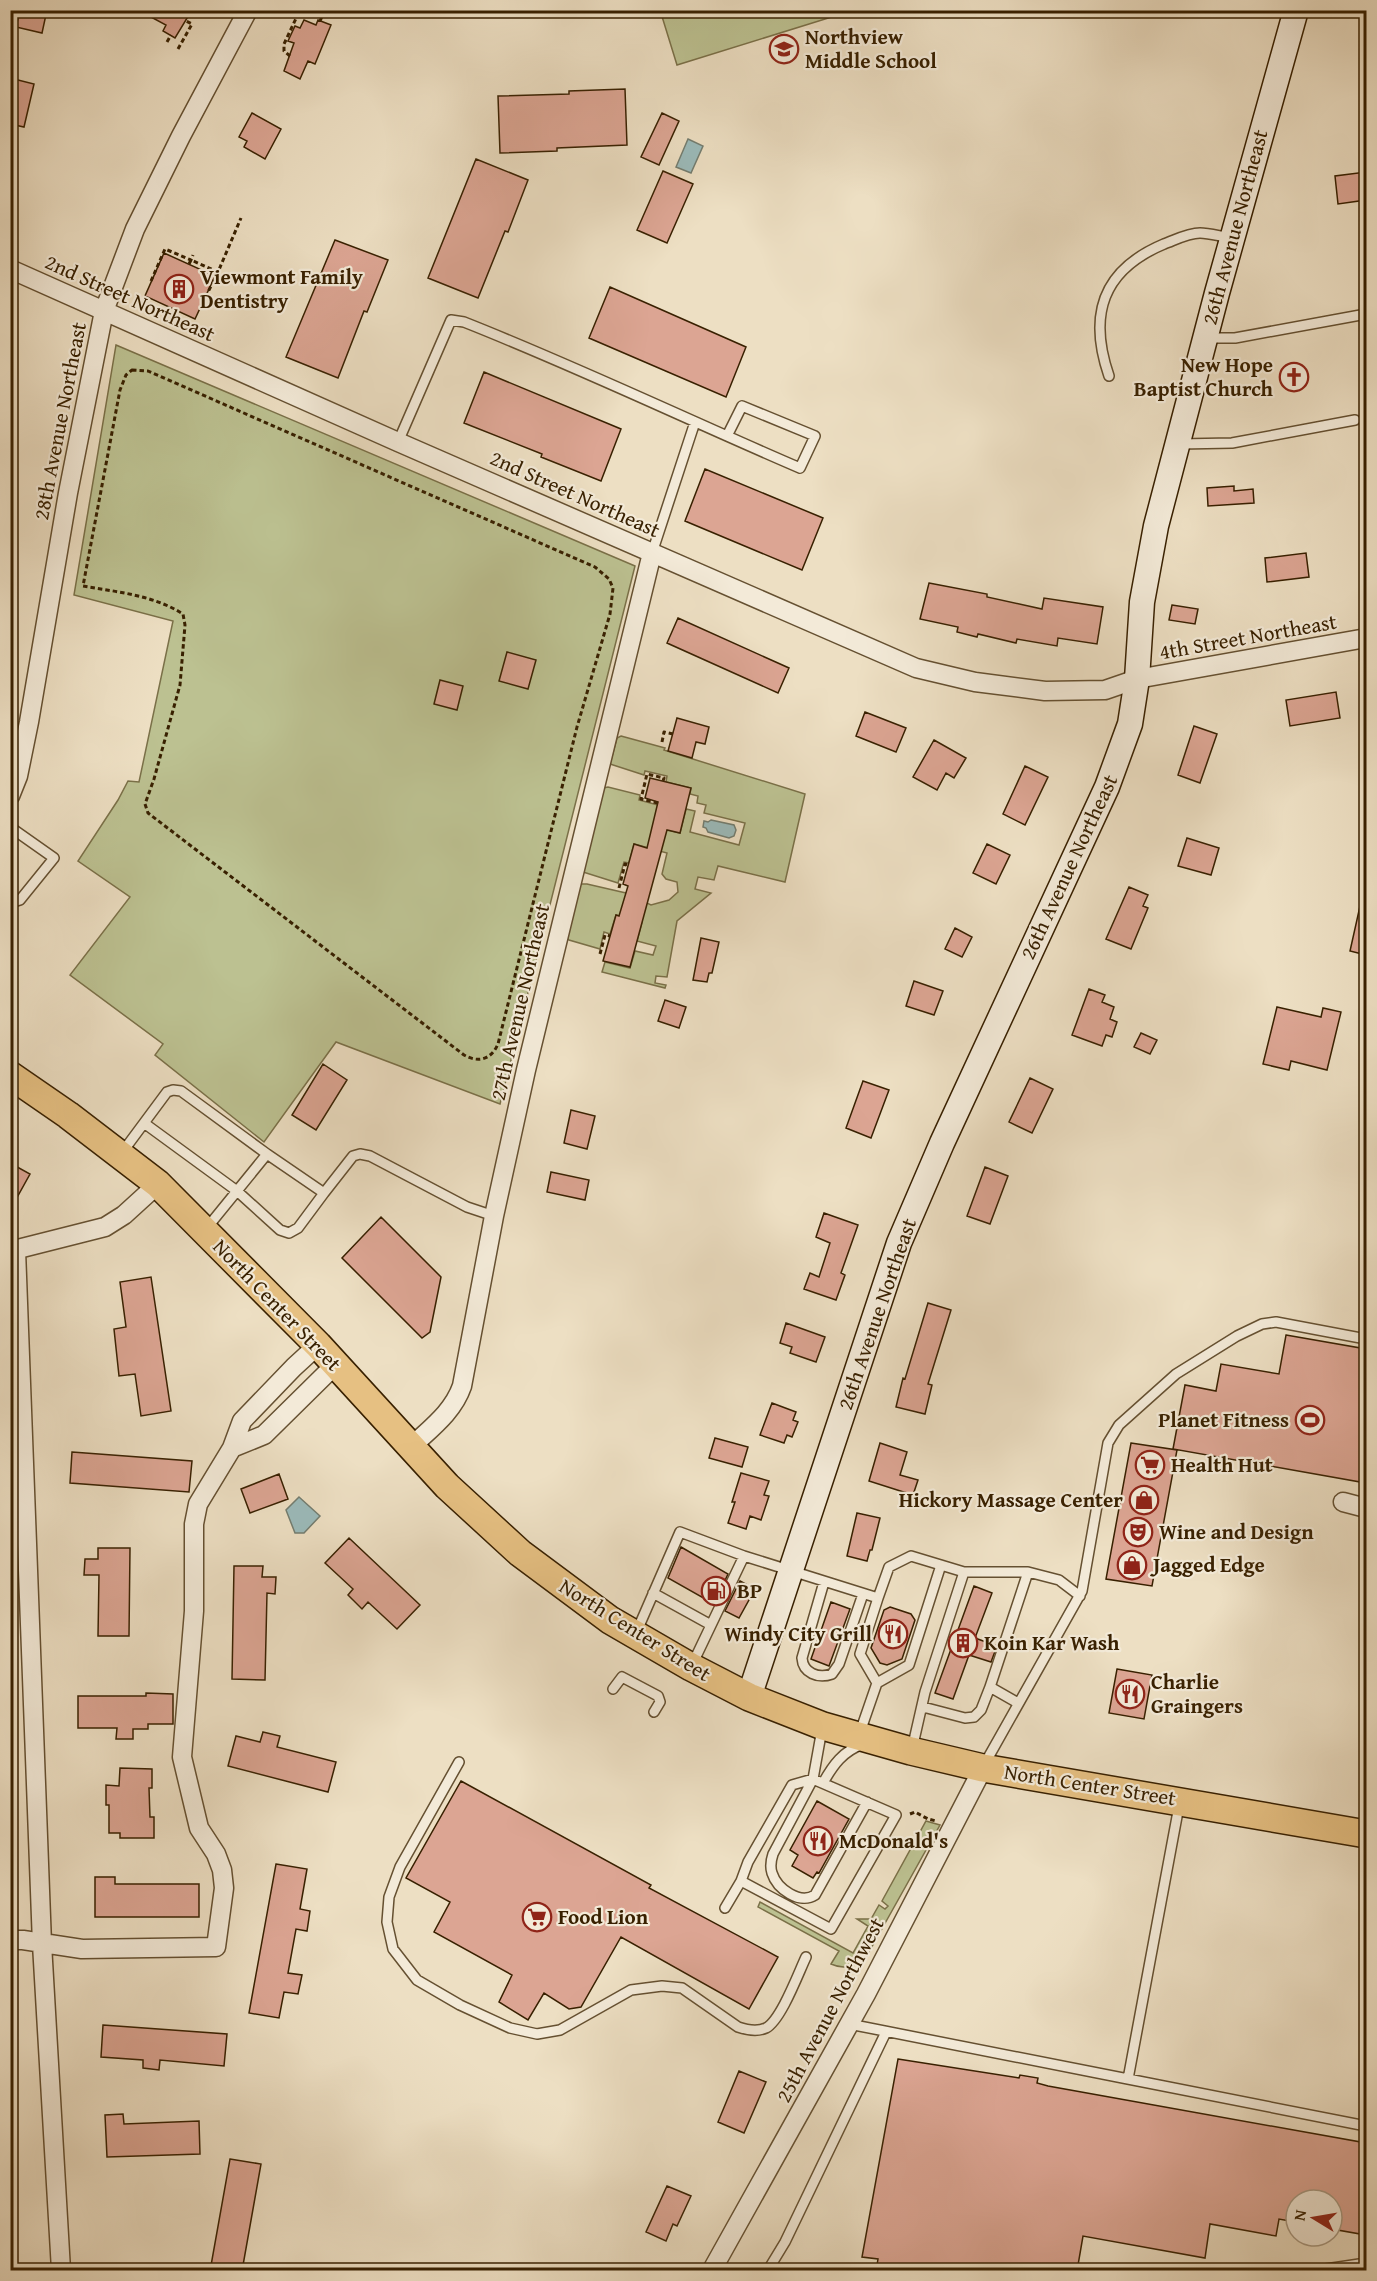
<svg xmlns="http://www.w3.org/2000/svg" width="1377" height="2281" font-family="'Gentium Book Plus',serif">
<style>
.green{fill:#bcc191;stroke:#7a7048;stroke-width:1.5}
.water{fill:#9bbbbb;stroke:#737d70;stroke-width:1.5}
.building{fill:#dca593;stroke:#382000;stroke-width:1.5}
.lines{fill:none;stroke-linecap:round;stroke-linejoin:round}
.lane-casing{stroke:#655031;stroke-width:12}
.street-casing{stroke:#655031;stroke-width:21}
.secondary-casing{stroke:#382000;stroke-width:27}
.primary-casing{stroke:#382000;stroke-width:30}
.path{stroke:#382000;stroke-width:3;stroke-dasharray:4.5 3;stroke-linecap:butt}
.lane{stroke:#f3ead8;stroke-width:9}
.street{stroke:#f3ead8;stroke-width:18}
.secondary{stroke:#f3ead8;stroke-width:24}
.primary{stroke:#e6c082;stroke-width:27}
.labels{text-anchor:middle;stroke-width:4.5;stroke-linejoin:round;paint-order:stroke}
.poi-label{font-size:21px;font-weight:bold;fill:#382000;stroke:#f3ead8;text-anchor:start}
.street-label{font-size:21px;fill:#382000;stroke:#f3ead8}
</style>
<rect width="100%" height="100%" fill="#eddfc3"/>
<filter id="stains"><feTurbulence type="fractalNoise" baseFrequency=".00333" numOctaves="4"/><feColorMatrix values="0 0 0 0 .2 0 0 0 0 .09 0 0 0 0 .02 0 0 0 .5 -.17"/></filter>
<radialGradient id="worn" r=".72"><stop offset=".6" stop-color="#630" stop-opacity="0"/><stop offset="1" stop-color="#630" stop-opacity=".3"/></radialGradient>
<path class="green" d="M660,10h191v1l-174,54z
M116,345l519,221 -135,538 -164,-62 -72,100 -109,-87 8,-11 -93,-69 60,-78 -52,-36 40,-61 10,-19 11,1 34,-161 -99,-26z
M621,736l44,12 -1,2 141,44 -20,88 -67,-16 -4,14 -16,-3 -3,12 16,4 -34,28 -10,56 -11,-1 -1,7 11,2 -1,3 -63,-16 3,-10 25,6 5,-17 18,4 3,-9 -19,-5 5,-19 -26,-7 -6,19 -6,-2 -4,17 -31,-9 -3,-3 13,-53h8l39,9 25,12 18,-5 9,-8 -1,-10 -11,-3 -4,-5 5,-21 -33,-9 -5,19 -5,-1 -6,21 -35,-11 20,-84 5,-1 32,8 -1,5 19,5 -5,21 27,7 6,-24 9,2 -5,21 49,13 6,-22 -41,-10 2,-8 -9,-2 1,-7 -8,-2 1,-6 -25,-6 1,-6 -22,-5 -1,4 -34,-11 7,-26z
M926,1821l14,4 -75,134c-11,7 -21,11 -34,5l8,-13 -81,-44 2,-5 93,51 15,-27 -11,-7h14l8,-14 6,4 3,-3 -6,-5z"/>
<path class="water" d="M688,139l15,7 -12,27 -15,-6z
M711,820l23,5 2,5 -2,6 -5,2 -21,-6 -2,-4 -3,-1 1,-6 4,1z
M299,1497l21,19 -16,17h-9l-9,-23z"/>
<path class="building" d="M20,10h27l-5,23 -26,-6z
M138,10h54l-17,28 -12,-7 3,-6z
M304,20l12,5 2,-5 13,5 -16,39 -7,-3 -8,18 -16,-8 10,-28 -6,-2 7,-15 5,2z
M10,78l24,6 -10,43 -14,-3z
M625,89l2,56 -70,3v3l-57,2 -2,-57 71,-2v-3z
M252,113l29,16 -16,30 -21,-12 3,-6 -8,-4z
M662,113l17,8 -20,44 -18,-8z
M476,159l52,21 -20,52 -3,-1 -27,67 -50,-20z
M663,171l30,13 -26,59 -30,-13z
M1366,172v28l-28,4 -3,-28z
M335,240l53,20 -21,52 -3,-1 -26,67 -52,-21z
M164,253l51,23 -20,43 -50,-23z
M610,287l136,60 -20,50 -137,-59z
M484,372l137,57 -20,52 -60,-24 1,-3 -78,-31z
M705,469l118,49 -21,52 -117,-49z
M1234,486v5l19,-2 1,14 -46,3 -1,-18z
M1306,553l3,24 -42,5 -2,-24z
M929,583l58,11v3l55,12 2,-11 59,9 -6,37 -39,-6 -1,8 -40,-7 -1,4 -38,-9 -1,3 -20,-5 1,-5 -38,-8z
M1172,605l26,4 -3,15 -26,-4z
M678,618l111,50 -11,25 -111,-50z
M507,652l29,8 -8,29 -29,-8z
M440,680l23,6 -6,24 -23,-6z
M1336,692l4,26 -50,8 -4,-26z
M865,712l41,16 -10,24 -40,-16z
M677,718l32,9 -4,17 -9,-2 -4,16 -24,-7z
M1194,726l23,8 -17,49 -22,-8z
M934,740l32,18 -12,20 -8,-5 -9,17 -24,-13z
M1025,766l23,11 -23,48 -22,-11z
M650,778l41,10 -11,45 -13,-3 -37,137 -27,-6 13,-46 3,1 9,-30 -5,-2 11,-40 13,4 11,-46 -13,-4z
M1187,838l32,10 -8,27 -33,-9z
M987,844l23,11 -14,29 -23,-11z
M1129,887l19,8 -5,11 5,2 -17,41 -25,-10z
M1360,906l6,1v48l-16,-4z
M955,928l17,9 -10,20 -17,-8z
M701,938l18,4 -7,31h-3l-2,9 -14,-2z
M914,981l29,10 -9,24 -28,-9z
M1089,989l16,6 -3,7 12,5 -4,12 7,3 -5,15 -6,-2 -4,11 -30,-11z
M665,1000l21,7 -7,21 -21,-7z
M1277,1007l44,10 2,-9 18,4 -14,58 -36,-9 -2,9 -26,-6z
M1141,1033l16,7 -7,14 -16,-7z
M323,1064l24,16 -31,50 -24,-15z
M1030,1078l23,11 -21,44 -23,-11z
M863,1081l26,9 -18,48 -25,-10z
M571,1110l24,6 -8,33 -23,-6z
M10,1163l20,11 -20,36z
M985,1167l23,9 -18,48 -23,-8z
M551,1172l38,8 -4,20 -38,-8z
M824,1213l34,12 -17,48 4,2 -9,25 -32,-11 6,-16 9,4 11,-34 -14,-6z
M381,1217l60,60 -11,55 -8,6 -80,-80z
M151,1277l20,134 -30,5 -6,-42 -16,2 -5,-47 12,-2 -6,-45z
M928,1303l23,7 -23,74 4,1 -7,29 -29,-7 7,-29 2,1z
M786,1323l39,14 -9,25 -26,-9 2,-6 -12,-4z
M1286,1335l80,14v134l-193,-34 12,-64 31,6 5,-27 58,10z
M772,1403l24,9 -3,8 5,2 -6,15 -5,-2 -3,8 -24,-8z
M715,1438l33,9 -6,20 -33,-9z
M880,1443l27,9 -7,23 18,5 -5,15 -44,-14z
M1131,1443l46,7 -25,136 -46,-7z
M72,1452l120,9 -3,31 -119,-9z
M741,1473l28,8 -5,14 5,1 -8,24 -11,-4 -4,13 -18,-6 7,-21h-3z
M279,1474l9,25 -38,14 -9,-24z
M857,1513l23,5 -8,32h-2l-3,11 -20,-5z
M349,1538l71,67 -23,24 -29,-27 -6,7 -14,-14 5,-6 -28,-26z
M681,1547l47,27 -14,30 -46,-26z
M98,1548h32l-1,88h-31l1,-61h-15l1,-16h13z
M234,1566h29l-1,11h14l-1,17 -8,-1 -2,87 -33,-1z
M740,1581l15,8 -16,29 -14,-7z
M974,1586l18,7 -17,45 22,8 -6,16 -22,-7 -16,44 -18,-6z
M831,1602l19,7 -21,57 -18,-7z
M890,1607l21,7 4,6 -13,39 -15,6 -7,-2 -9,-15 13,-38z
M1117,1669l35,6 -8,44 -35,-6z
M146,1693l27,1v30h-25v5h-15v10h-17l1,-11h-39v-32h68z
M263,1732l17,4 -3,11 59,15 -8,30 -100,-26 8,-30 24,6z
M120,1768l32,1v19h-3l1,29h4v21h-34v-5h-11v-28h-3v-20l13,1z
M461,1781l190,104 -2,3 129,69 -29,52 -128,-72 -40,70 -12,2 -25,-16 -16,27 -29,-18 13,-27 -78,-43 16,-30 -44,-24z
M817,1801l32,18 -30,54 -2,-1 -4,6 -21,-12 6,-11 -8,-5z
M276,1864l31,5 -7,40 10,2 -3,20 -11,-2 -8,44 14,2 -4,19 -14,-2 -5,26 -30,-5z
M95,1877h20v7h84v33h-104z
M103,2025l124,9 -3,32 -64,-6 -1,10 -16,-2v-8l-42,-3z
M898,2059l121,19 1,-3 18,3 -1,5 11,3 318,57v92l-34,-6v-29h-36v22l-17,-3 -3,17 -66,-12 -5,34 -122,-22 -6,35h-201l2,-12 -16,-2z
M739,2071l27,11 -22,51 -26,-11z
M123,2114l1,10 75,-3 1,33 -93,3 -2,-42z
M230,2159l31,5 -19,107h-32z
M667,2186l24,10 -14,30 -4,-2 -7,17 -20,-9z"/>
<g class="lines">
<g class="lane-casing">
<path id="lane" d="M1207,338h28l131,-24
M1109,376c-21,-61 -7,-106 55,-132 11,-4 24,-11 36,-11 10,0 22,4 32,5
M398,442l53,-122 13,2c114,45 224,98 336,146l15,-32 -73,-30 -15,30
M1180,444l52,-1 123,-23
M652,553l43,-131
M10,827l44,31 -34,42 -10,3
M144,1123l93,68 43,39 9,3 9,-5 26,-35 -57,-39 -61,75
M121,1154l46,-62 6,-2 8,1 86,63
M324,1193l29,-37 7,-2 10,2 97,51 27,9
M824,1582l-22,76c1,15 16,21 30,16l7,-10 24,-70
M653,1593l58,32
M878,1598l-18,56 17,29 32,-18 32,-100
M636,1633l44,-101 64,24 134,42 11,-31 22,-11 53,16
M692,1665l52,-109
M990,1687l38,-115
M613,1689l9,-12 36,19 2,6 -6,10
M923,1707l42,11 9,-1 7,-7 9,-23 28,16
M822,1729l-9,50 -40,75c-2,6 -3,13 -1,19 5,16 28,32 43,22l52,-93
M859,1735l18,-52
M912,1749l13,-57 39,-120h64l31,8 21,16
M459,1762l-59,105 -11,30 -2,25 6,27 24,31 43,25 50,23 27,6 23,-4 71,-40 31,-4 20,2 56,39c9,3 19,5 28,1 15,-8 32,-54 40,-71
M984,1765l98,-174 26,-148 11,-18 57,-51 61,-38 25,-12 14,-2 90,17
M823,1783c10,-18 20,-32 40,-39
M725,1908l16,-27 7,-19 44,-77 21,-6 83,36 -65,114 -90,-48
M849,2024l279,55 51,-273
M1128,2079l238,47
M768,2270l17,-28 101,-210
M1319,2270l47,-7"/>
</g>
<g class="street-casing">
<path id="street" d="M10,269l388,173 518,226 59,14 70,9 60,-1 32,-11 229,-41
M10,796l8,-20 11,-54 39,-229 36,-182 31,-82 46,-93 67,-126
M16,1250l26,694 19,326
M10,1251l95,-24 19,-12 34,-31
M411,1447c20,-19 42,-35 51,-61l32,-170 32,-146 126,-517
M232,1448l32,-13 71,-70
M1343,1502l23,6
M10,1940h13l59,9 134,-2 8,-59 -2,-18 -6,-16 -17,-26 -17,-71 12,-146v-87l4,-20 34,-56 10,-27 52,-54 24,-22
M712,2270l154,-276 117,-226"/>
</g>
<g class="secondary-casing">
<path id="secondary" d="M749,1697l150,-454 43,-100 165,-356 23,-63 7,-45 5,-77 14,-76 61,-233 79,-283"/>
</g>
<g class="primary-casing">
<path id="primary" d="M10,1075l58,40 90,69 160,161 129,141 73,67 90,67 81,47 58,30 74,29 88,25 72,17 383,66"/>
</g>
<path class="path" d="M320,21l5,-11
M167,42l4,-7
M178,49l14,-25 -6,-3
M290,56l-6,-5v-7l16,-34
M189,264l2,-4 27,12 23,-54
M151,281l14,-32 26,11 2,-5
M202,304l16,-32
M132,370l16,1 447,196 14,12 4,9 -3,26 -33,113 -79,317c-7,16 -20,19 -34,11l-316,-242 -3,-9 9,-25 26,-94 5,-60 -2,-11c-30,-19 -66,-22 -100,-28l37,-196 6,-15z
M662,742l2,-10 9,2
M658,803l-17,-4 6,-25 17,4 -1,3
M619,888l6,-24 3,1
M600,954l5,-19 5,1
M910,1814l5,-2 13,7 8,2"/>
<use href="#lane" class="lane"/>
<use href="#street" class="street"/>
<use href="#secondary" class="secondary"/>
<use href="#primary" class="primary"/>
</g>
<defs>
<g id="school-ring" transform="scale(1.5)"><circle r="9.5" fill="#f3ead8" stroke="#8f2418" stroke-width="1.5"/><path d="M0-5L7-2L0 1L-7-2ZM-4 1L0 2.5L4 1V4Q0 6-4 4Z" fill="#8f2418"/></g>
<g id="building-ring" transform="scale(1.5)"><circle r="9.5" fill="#f3ead8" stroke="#8f2418" stroke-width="1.5"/><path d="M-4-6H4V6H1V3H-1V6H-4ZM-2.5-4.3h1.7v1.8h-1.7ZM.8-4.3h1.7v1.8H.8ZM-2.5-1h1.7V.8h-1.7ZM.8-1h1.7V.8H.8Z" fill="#8f2418"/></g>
<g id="church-ring" transform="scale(1.5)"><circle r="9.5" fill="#f3ead8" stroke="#8f2418" stroke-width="1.5"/><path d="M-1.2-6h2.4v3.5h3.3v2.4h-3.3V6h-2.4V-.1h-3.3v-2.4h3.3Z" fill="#8f2418"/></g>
<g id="stadium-ring" transform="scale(1.5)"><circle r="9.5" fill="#f3ead8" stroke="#8f2418" stroke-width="1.5"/><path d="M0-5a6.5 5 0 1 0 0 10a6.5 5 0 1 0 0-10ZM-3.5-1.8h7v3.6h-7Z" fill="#8f2418"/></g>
<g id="supermarket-ring" transform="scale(1.5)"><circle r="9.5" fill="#f3ead8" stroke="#8f2418" stroke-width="1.5"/><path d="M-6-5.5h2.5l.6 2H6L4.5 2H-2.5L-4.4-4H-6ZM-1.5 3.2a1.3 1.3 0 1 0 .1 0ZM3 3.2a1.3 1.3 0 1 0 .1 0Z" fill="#8f2418"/></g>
<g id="shop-ring" transform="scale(1.5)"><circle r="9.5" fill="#f3ead8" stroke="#8f2418" stroke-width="1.5"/><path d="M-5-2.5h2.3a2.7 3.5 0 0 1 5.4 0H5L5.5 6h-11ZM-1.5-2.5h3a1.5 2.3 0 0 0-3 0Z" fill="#8f2418"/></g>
<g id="theatre-ring" transform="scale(1.5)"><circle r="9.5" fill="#f3ead8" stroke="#8f2418" stroke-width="1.5"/><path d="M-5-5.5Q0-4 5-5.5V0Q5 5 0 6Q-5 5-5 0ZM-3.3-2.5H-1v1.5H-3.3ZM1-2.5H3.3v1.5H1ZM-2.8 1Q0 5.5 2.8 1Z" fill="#8f2418"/></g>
<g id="fuel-ring" transform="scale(1.5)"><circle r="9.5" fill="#f3ead8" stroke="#8f2418" stroke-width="1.5"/><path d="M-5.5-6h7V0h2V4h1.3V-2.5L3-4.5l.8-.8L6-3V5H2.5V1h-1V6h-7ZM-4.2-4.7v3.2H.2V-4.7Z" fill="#8f2418"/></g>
<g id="restaurant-ring" transform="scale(1.5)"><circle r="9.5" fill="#f3ead8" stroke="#8f2418" stroke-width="1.5"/><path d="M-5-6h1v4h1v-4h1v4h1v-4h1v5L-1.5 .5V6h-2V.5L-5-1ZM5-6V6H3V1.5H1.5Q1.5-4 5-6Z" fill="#8f2418"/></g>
</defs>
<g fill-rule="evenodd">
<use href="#school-ring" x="784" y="49"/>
<use href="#building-ring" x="179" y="289"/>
<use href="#church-ring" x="1294" y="377"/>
<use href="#stadium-ring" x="1310" y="1420"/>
<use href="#supermarket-ring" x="1150" y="1465"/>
<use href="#shop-ring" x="1144" y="1500"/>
<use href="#theatre-ring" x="1138" y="1532"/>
<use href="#shop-ring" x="1132" y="1565"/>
<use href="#fuel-ring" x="716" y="1591"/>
<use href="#restaurant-ring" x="893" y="1634"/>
<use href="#building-ring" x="963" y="1643"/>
<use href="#restaurant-ring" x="1130" y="1694"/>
<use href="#restaurant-ring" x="818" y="1841"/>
<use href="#supermarket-ring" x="537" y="1917"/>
</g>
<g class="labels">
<g class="poi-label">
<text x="805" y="44">Northview<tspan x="805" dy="24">Middle School</tspan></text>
<text x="200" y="284">Viewmont Family<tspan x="200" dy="24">Dentistry</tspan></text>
<text x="1273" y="372" text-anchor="end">New Hope<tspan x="1273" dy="24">Baptist Church</tspan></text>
<text x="1289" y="1427" text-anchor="end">Planet Fitness</text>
<text x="1171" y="1472">Health Hut</text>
<text x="1123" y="1507" text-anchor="end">Hickory Massage Center</text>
<text x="1159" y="1539">Wine and Design</text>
<text x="1153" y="1572">Jagged Edge</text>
<text x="737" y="1598">BP</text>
<text x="872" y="1641" text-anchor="end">Windy City Grill</text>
<text x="984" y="1650">Koin Kar Wash</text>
<text x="1151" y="1689">Charlie<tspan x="1151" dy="24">Graingers</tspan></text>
<text x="839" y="1848">McDonald's</text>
<text x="558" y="1924">Food Lion</text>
</g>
<g class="street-label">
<text transform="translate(1235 227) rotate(-75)" y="7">26th Avenue Northeast</text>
<text transform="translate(130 298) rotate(24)" y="7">2nd Street Northeast</text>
<text transform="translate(60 421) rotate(-79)" y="7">28th Avenue Northeast</text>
<text transform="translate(575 494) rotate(24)" y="7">2nd Street Northeast</text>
<text transform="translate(1248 637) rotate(-10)" y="7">4th Street Northeast</text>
<text transform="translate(1069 867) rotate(-65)" y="7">26th Avenue Northeast</text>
<text transform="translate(520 1002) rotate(-77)" y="7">27th Avenue Northeast</text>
<text transform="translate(277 1305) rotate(46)" y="7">North Center Street</text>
<text transform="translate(877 1314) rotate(-71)" y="7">26th Avenue Northeast</text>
<text transform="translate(635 1630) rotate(32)" y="7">North Center Street</text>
<text transform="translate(1090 1785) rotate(9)" y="7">North Center Street</text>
<text transform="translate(830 2010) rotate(-62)" y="7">25th Avenue Northwest</text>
</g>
</g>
<rect width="1377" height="2281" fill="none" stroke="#eddfc3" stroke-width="36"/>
<rect x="12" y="12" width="1353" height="2257" fill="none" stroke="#382000" stroke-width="3"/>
<rect x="18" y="18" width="1341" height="2245" fill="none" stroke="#382000" stroke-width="1.5"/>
<g transform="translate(1314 2218) rotate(281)"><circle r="28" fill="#f3ead8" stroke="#a89982" stroke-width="1.5"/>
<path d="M0-4.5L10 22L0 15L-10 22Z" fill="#8f2418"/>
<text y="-9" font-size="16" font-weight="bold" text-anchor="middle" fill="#382000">N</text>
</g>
<rect width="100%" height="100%" filter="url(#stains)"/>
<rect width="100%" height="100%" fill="url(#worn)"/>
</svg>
